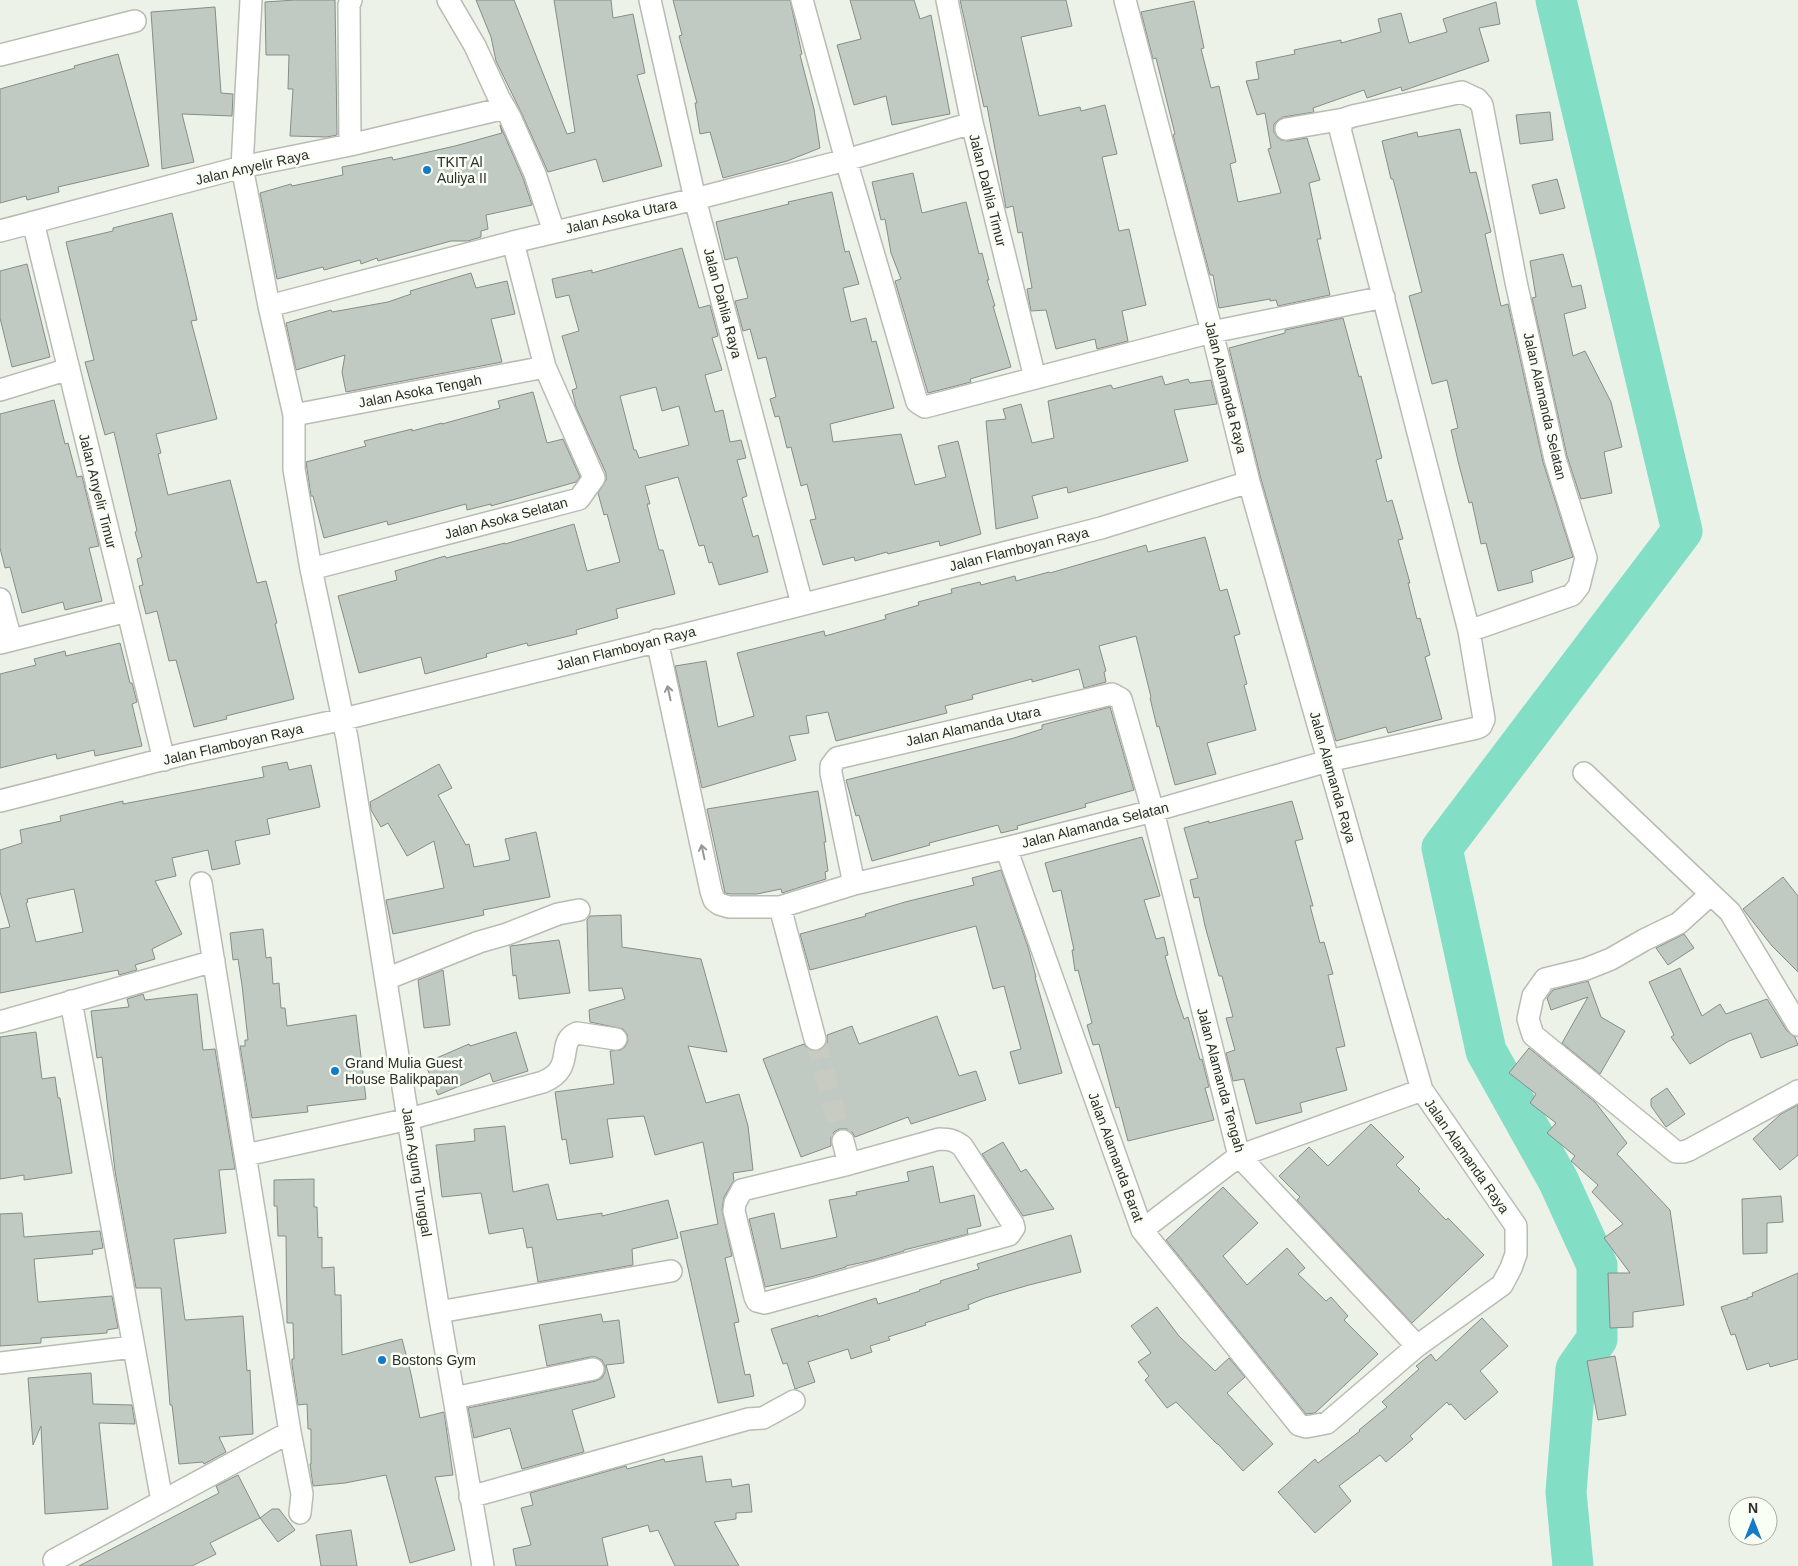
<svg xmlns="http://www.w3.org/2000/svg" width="1798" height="1566" font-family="Helvetica,sans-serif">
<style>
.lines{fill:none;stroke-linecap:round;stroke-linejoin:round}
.river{stroke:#82dfc6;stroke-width:41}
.building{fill:#c0c9c2;stroke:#858e87;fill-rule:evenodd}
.minor-tunnel{stroke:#c7cbc2;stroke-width:21;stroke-dasharray:21 11;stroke-linecap:butt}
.minor-casing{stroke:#b8bcb3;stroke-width:24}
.minor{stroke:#fff;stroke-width:21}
.oneway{stroke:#969695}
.poi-dot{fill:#167bc7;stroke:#fafff5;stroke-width:2}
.labels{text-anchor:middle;stroke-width:5;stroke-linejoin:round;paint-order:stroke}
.poi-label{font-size:14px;fill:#2d2e2b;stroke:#fafff5;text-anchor:start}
.street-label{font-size:14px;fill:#2d2e2b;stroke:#fafff5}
</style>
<rect width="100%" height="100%" fill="#edf2e8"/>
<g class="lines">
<path class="river" d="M1556,0l126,531 -240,317 44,203 72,129 39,85v74l-21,30 -10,123 7,74"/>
</g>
<path class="building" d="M295,0h40l2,135 -10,2 -37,-1 3,-47h-5l1,-34h-23l-1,-53z
M476,0h38l53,134 8,-2 -21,-132h57l2,18 20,-4 12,59 -8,2 25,91 -59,16 -7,-23 -48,13 -27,-60 -25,-51 -5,-24z
M673,0h117l12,54 -2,1 14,54 6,39 -33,13 -64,17 -13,-46 -10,2 -5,-31h2l-18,-67 3,-1z
M850,0h64l6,19 11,-4 19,99 -58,11 -6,-29 -32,9 -17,-60 24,-6z
M960,0h106l6,26 -51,11 18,79 41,-9 1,4 24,-6 12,49 -15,3 17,74 10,-2 17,76 -24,6 6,30 -31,8 -2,-10 -39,10 -10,-39 -15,1 -4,-22 5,-1 -10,-56 -4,1 -5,-27 -7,2 -19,-102 -3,1z
M1194,1l10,47 -3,1 10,39 8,-2 17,76 -6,2 8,38 43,-9 -13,-44 3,-1 -6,-35 -8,2 -11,-34 13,-2 -3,-17 39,-8 -1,-4 47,-10v3l40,-11 -3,-13 23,-6 8,30 38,-11 -4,-13 53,-17 4,22 -21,4 10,33 -87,30 -1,-4 -34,11 -3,-8 -51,18 1,4 -31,5 -5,3 -4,4v8l3,5 4,3 7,1 19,-3 13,42 -11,3 12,56h-4l13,56 -52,11 -2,-6 -6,1v-2l-51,9 -6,-33h-3l-37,-140 2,-1 -19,-76 -3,1 -12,-47z
M215,7l6,86 12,1 -1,22 -50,-2 12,48 -32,7 -11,-157z
M118,54l31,112 -91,21 1,5 -32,8 -1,-4 -26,7v-114l75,-21 -1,-2z
M1550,112l3,28 -33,4 -4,-29z
M500,125l23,53 9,27 -46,10 2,14 -7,2v6l-13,4h-17l-73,20 -1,-3 -16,6 -1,-4 -36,10 -1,-3 -46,12 -17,-86 31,-9 1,2 51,-11 -1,-8 50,-10 1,3 62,-14 47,-13z
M1460,129l10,44 6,-1 15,60 -6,2 16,72 7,-2 35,158 30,95 -42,14 2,11 -35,9 -12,-48 -5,1 -9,-42 -3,1 -11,-42 -7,-31 7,-2 -11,-48 -15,4 -23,-88 13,-4 -29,-113h-2l-9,-38 35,-9 1,5z
M913,173l9,40 44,-11 13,52 3,-1 7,27h-2l8,26h-2l18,61 -41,12 1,3 -43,11 -33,-112 6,-2 -10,-26 -6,-34 -4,1 -9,-38z
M1557,179l8,29 -25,6 -8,-29z
M832,192l13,60 4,-1 10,33 -16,4 8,34 15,-4 6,24 4,-1 18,67 -64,16 3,18 68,-8 14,51 31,-8 -8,-31 20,-5 23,93 -41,12 -1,-5 -51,13 -1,-2 -32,9 -1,-4 -31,8 -13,-45 6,-1 -9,-35 -6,2 -10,-39 -4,1 -8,-32 -4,1 -5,-18 6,-2 -10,-40 -8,2 -8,-30 -7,2 -8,-30 13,-3 -11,-41 -12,3 -9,-38 73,-18 -1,-2z
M172,213l25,107 -6,1 26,98 -61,15 5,19 -3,1 10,41 62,-15 27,103 9,-2 11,42 -2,1 19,75 -68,17 1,3 -33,8 -18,-67 -7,1 -12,-50 -11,3 -7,-28 4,-1 -6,-26 5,-2 -7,-25 2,-1 -23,-99 -9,3 -20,-73 9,-2 -28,-118 47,-11v-3z
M682,248l17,60 11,-3 8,31 -6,2 10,32 -17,5 10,37 8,-2 7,32 11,-2 5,18 -9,2 10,36 -5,2 11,39 5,-2 10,37 -49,13 -7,-23 -3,1 -5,-18 -5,1 -21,-69 -33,9 5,18h-3l12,46h4l12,44 -59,15 2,9 -42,12 1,4 -49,12 -1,-3 -41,11 1,3 -62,17 -4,-17 -62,16 -21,-77 59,-16 -2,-9 50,-15 1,2 59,-15v1l69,-20 13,47 33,-9 -13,-48 -3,1 -6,-22 8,-13v-7l-30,-66 -4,-17 5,-2 -15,-52 17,-5 -10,-36 -13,3 -4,-19 40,-9v3zM656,387l6,24 17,-5 10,39 -50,13 -3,-8h-2l-14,-54z
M1563,254l9,33 9,-2 5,23 -22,6 9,42 12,-5 26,51 11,45 -18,5 8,41 -31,6 -14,-43 -35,-158 4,-1 -6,-36z
M27,264l23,93 -38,10 -12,-49v-47z
M471,273l5,15 31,-7 8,33 -24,5 11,43 -156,30 -4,-20 3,-17 -49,15 -10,-47 45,-13 1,2 56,-10 23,-8 -1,-3z
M1343,318l16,59 2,-1 21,82 -6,2 11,42 5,-2 11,39 -5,1 12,43h-2l9,36 3,-1 10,37 -5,2 17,62 -54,14 -2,-6 -50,14 -75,-262 -32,-131 56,-15v-3z
M1162,376l3,9 23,-6 2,4 21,-3 6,24 -43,6 14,51 -120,32 -1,-6 -35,9 6,22 -42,11 -10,-108 20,-2 -3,-10 18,-5 11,39 22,-5 -6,-37 63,-16 2,4z
M533,392l14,51 16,-4 17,38 -4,5 -85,24v-2l-24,6 -1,-6 -78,21 -1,-4 -63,17 -11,-42h-2l-5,-34 60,-16 -2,-5 48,-12v2l30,-8v1l58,-16 -2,-7z
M54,400l11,44 3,-1 9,34 5,-1 17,70 -10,2 13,53 -37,9 -2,-8 -41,11 -12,-46 -5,1 -5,-20v-134z
M1205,537l15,54 7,-2 13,45 -6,2 13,48 -3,1 12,45 -49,13 9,31 -41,11 -16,-59 -2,1 -7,-29 1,-1 -15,-61 -37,10 7,25 -2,1 2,10 -22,6 -5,-19 -47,13v-3l-60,16 1,4 -28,7 2,7 -111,28 -8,-29 -22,4 3,17 -20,3 7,24 -94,28 -27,-122 31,-5 12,66 36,-11 -17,-63 87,-22 1,5 61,-17 -1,-4 34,-10 -1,-3 34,-9 -1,-4 29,-7 1,3 34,-9 1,5 33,-9 1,1 96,-28 2,7z
M120,643l10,40h2l5,19 -5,2 10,42 -47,10 -1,-6 -37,9 -1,-5 -56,14v-94l36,-9 -2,-6 31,-8 1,5z
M1110,707l24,83 -49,14 1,3 -69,19 1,3 -17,4 -3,-8 -69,18 1,2 -58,16 -13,-46 -3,1 -10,-36 168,-42 28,-9v-4z
M287,762l2,8 22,-5 9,42 -53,12 3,15 -35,7 5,23 -28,6 -4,-20 -36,8 4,18 -21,5 27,53 -30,15 3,10 -20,6 2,5 -18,5 -1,-5 -118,23v-64l10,-2 -10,-35v-42l22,-7 -2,-13 41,-9 -1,-5 63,-15v3l141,-27 -2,-10zM74,889l9,43 -47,10 -10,-39 2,-1 -1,-3z
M439,764l13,24 -14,7 28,50 3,-1 5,23 36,-7 -5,-21 31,-7 14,65 -67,13 1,5 -91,19 -7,-34 58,-12 -10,-47 -27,15 -19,-33 -7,4 -10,-17 -1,-8z
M818,791l8,51h-2l4,29 -3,1 1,7 -44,14 -1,-4 -24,5h-26l-6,-1 -18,-84z
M1292,801l11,38 -8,2 18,65h-3l10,37 4,-1 9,32 -5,1 17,71 -9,2 11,42 -47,13 2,9 -46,12 -12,-45 -11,2 -7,-28 9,-3 -9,-32 7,-1 -11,-41h-3l-14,-50 -6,-29 -5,1 -4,-18 8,-2 -14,-50 25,-7v2z
M1142,837l18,59 -16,4 12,39 8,-2 4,18 -3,1 11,39 8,24 4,-2 12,43 2,-1 7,28 -4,1 9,32 -86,21 -9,-34 -3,1 -17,-64 -6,1 -6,-20 5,-2 -14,-53 -3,1 -3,-21h2l-13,-60 -8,2 -8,-29z
M1001,870l27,77 8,30h-1l27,96 -43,11 -9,-32 11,-3 -17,-63 -11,3 -17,-63 -166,44 -10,-36 66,-18 -1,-2 40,-12 69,-17 -2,-7z
M1783,877l15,19v76l-26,-26 -29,-37z
M621,915l1,32 79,12 26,93 -39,-6 18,57 33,-9 9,32 5,44 -20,3 1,7 -10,17 -2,13 10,46 -7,2 14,64 -5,1 11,52 5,-1 4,22 -36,7 -38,-171 38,-8 -15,-82 -48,13 -11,-39 -37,3 6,38 -43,7 -4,-25 -4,1 -7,-48 59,-8 -4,-33 11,-1 4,-3 3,-6 -1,-7 -4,-5 -33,-7 -1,-12 36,-11 -3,-11 -33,3 -2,-71 3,-4z
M263,929l3,29 5,-1 2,27 6,-1 2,25h4l2,18 69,-11 10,84 -59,7 1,6 -56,6 -12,-72h5v-6h3l-6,-55 -4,-26 -5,1 -3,-27z
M1684,934l10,14 -26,17 -12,-17z
M559,940l11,53 -51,6 -3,-24 -3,1 -3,-30z
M1680,968l22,48 18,-12 6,10 41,-15 20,32 8,6 3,8 -37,13 -10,-25 -22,8 -39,23 -19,-27 3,-2 -25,-53z
M443,970l7,55 -26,3 -6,-48z
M1588,981l13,36 24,14 -25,43 -38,-31 26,-46 -37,13 -4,-12 6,-8z
M143,994l2,6 52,-6 6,56 12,-1 20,120 -16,1 7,63 -52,6v1l11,80 58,-4 4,55 3,-1 3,64 -34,3 7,15 -22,12 -1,-2 -24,2 -7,-59h-2l-9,-117h-25l-21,-117 -13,-114 -5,1 -6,-47 38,-4 -2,-8z
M937,1016l22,60 17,-5 10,29 -75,24 -3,-7 -53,20 -3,-5 -5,-3h-8l-5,3 -3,5v9l-30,11 -38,-98 41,-15 3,4 4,3h8l4,-3 4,-5v-8l25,-9 7,18z
M36,1032l6,47 13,-2 3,21h2l12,75 -48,7v-5l-24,4v-142z
M516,1032l12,39 -35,11 -3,-9 -52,22 -13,-32 44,-19 1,2z
M1529,1048l66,54 32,41 -10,11 53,56 14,95 -51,7v15l-23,1 -2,-55h22l-26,-35 19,-14 -31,-32 6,-7 -27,-24 4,-5 -28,-23 9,-10 -26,-20 6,-9 -27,-21z
M1667,1088l18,26 -19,13 -15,-21v-7z
M1798,1105v50l-18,15 -27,-31 28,-25z
M1371,1124l33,33 -8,8 24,24 -2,2 28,29 2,-2 36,37 -72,68 -115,-123 3,-3 -21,-21 30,-29 19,19z
M505,1126l8,66 35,-8 9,36 45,-7v3l66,-16 10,38 -46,11 1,16 -95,17 -6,-35 -5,1 -4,-20 -34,6 -8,-41 -39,4 -6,-52 39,-4 -1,-12z
M1003,1142l18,30 5,-3 28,40 -31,7 -41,-62z
M933,1166l7,37 34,-8 7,31 -14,3 1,5 -64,16v1l-31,9 -27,6v1l-35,10 -46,10 -16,-68 25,-6 7,36 56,-12 -8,-37 28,-5 -1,-3 53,-11 -2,-9z
M314,1179v28h3l1,31 4,-1v31l12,-1 1,28h6l1,60 60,-16 9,35 9,44 24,-6 9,63 -18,2 20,73 -45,13 -24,-88 -41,8 -32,3 -3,-22h1v-35h-3l-1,-25 -9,1 -6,-41v-5h2l-1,-36h-6l-1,-87h-8l-1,-30h-3v-26z
M1223,1187l35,36 -35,33 24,29 40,-37 18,20 -7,6 28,27 5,-4 17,19 -4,4 34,34 -63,59 -9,1 -140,-174z
M1781,1196l2,26 -16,1v30l-24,1 -1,-55z
M22,1213l2,24 76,-6 3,17 -11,2 1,4 -59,5 4,43 74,-6 6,32 -11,2v3l-66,5v5l-41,3v-132z
M1071,1235l10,37 -52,13 -44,13 -17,7 1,4 -44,14 1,2 -38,12 2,3 -20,6 2,6 -21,7 -3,-10 -40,13 7,20 -20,7 -8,-26 -4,1 -12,-35 47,-14v2l58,-19 2,6 42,-13 -1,-1 22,-7 -1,-2 39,-12 -2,-5z
M1798,1273v86l-28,8 -1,-4 -22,7 -12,-36 -4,1 -10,-28 25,-8 1,1v-2l6,-2 -1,-3z
M1157,1307l22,29 36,35 14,-13 16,19 -18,16 46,51 -30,27 -25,-27h-1l-41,-42 -9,6 -22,-28 4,-4 -11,-14 13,-9 -20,-27z
M601,1314l2,8 16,-2 5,43 -18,2 9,32 -43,13 12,42 -62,17 -12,-41 -36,10 -6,-30 128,-27 6,-3 3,-6v-6l-3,-6 -6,-3h-6l-43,9 -8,-41z
M1482,1318l26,28 -28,25 18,21 -33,28 -14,-16 -2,1 -2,-3 -37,34 3,3 -27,23 -6,-7 -41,31 12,15 -36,32 -37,-41 37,-33 3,4 42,-32 -1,-1 28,-23 -5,-5 37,-33 -3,-3 15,-12 5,7z
M1615,1356l11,59 -28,5 -11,-59z
M91,1373l2,31 39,1 3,19 -36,-1 9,86 -63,5 -4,-88 -8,19 -5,-67z
M702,1456l4,26 25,-3 1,8 17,-3 3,28 -16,1v6l-22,3 25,44h-64l-17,-36 -8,2 -2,-7 -46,13 6,28h-92l-3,-17 18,-4 -10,-37 12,-3 -3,-12 96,-27 1,3 37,-10 1,3z
M238,1475l22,43 -50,25 6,11 -24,12h-113l140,-73 -3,-7z
M272,1509h7l16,21 -17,12 -18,-24z
M351,1530l6,36h-36l-5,-31z"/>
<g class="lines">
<path class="minor-tunnel" d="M815,1039l28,102"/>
<g class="minor-casing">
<path id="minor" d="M251,0l-9,167 27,139 25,109v54l17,100 36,169 92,574 44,254
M448,0l27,46 24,52 11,19 25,57 19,58
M650,0l45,199 107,405
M802,0l44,160 71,242 8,5 287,-75 172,-35
M947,0l25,123 63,255
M0,55l135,-34
M1286,129l58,-10
M350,145l-1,-140 2,-5
M33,222l131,538
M0,231l242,-64 108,-22 155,-37
M269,306l244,-64 182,-43 151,-39 126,-37
M0,390l69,-21
M294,415l251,-48
M311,569l268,-70 15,-21 -49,-111 -32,-125
M0,599l11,41
M657,640l54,251 3,9 5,4 10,3h51l74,-23 152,-36 147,-37 175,-50 149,-33 4,-2 3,-7 -15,-88 -129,-502 4,-10 9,-3 109,-24 15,7 5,6 34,177 39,177 31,99 -7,28 -7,9 -103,36
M0,643l127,-32
M1584,773l146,139 68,113
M0,801l184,-47 160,-35 351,-87 406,-104 148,-46
M1006,848l136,382 157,195 7,2 21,-4 90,-77 85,-61 9,-17 5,-14v-28l-94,-136 -173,-608 -37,-150 -87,-332
M201,883l89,549 12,62 -2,19
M854,884l-23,-111v-7l6,-8 275,-64 9,5 32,112 86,345 178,190
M1711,894l-32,29 -35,17 -33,19 -25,10 -41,10 -12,17 -5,23 5,16 143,117h7l6,-2 109,-59
M780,907l35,132
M386,979l93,-37 28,-8 51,-20 21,-4
M71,1001l91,500
M0,1022l214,-61
M939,1139c10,0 15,1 23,7l51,78 1,4 -5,7 -244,68 -8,-2 -2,-4 -21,-86 1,-8 7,-13 107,-26z
M843,1141l6,23
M246,1155l163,-36 134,-37c34,-14 12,-40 34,-49l39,6
M1142,1230l97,-74 183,-66
M439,1312l232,-41
M0,1363l133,-16
M454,1398l139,-29
M470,1497l278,-78 15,-1 31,-17
M54,1560l236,-128"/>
</g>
<use href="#minor" class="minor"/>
</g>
<defs><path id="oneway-shaft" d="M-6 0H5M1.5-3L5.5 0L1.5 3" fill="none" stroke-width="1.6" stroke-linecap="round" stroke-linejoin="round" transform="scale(1.25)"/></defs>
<g class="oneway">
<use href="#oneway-shaft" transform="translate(669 693) rotate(-102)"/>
<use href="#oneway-shaft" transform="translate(703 852) rotate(-102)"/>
</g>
<g class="poi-dot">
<circle cx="427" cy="170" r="5"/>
<circle cx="335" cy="1071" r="5"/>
<circle cx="382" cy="1360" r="5"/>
</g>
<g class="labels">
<g class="poi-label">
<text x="437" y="167">TKIT Al<tspan x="437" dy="16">Auliya II</tspan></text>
<text x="345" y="1068">Grand Mulia Guest<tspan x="345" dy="16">House Balikpapan</tspan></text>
<text x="392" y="1365">Bostons Gym</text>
</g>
<g class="street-label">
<text transform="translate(252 167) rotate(-13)" y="5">Jalan Anyelir Raya</text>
<text transform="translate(988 190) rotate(76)" y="5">Jalan Dahlia Timur</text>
<text transform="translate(621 216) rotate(-13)" y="5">Jalan Asoka Utara</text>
<text transform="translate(723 303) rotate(75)" y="5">Jalan Dahlia Raya</text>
<text transform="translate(1226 387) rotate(76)" y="5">Jalan Alamanda Raya</text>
<text transform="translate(420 391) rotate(-11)" y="5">Jalan Asoka Tengah</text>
<text transform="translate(1545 406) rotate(77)" y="5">Jalan Alamanda Selatan</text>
<text transform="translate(98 491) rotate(76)" y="5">Jalan Anyelir Timur</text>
<text transform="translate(506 518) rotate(-15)" y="5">Jalan Asoka Selatan</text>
<text transform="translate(1019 549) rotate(-14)" y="5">Jalan Flamboyan Raya</text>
<text transform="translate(626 648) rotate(-14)" y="5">Jalan Flamboyan Raya</text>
<text transform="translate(973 726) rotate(-13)" y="5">Jalan Alamanda Utara</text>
<text transform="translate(233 744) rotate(-13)" y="5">Jalan Flamboyan Raya</text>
<text transform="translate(1333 777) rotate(74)" y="5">Jalan Alamanda Raya</text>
<text transform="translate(1095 825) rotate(-14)" y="5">Jalan Alamanda Selatan</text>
<text transform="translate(1221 1080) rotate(75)" y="5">Jalan Alamanda Tengah</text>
<text transform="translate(1467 1156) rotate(55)" y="5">Jalan Alamanda Raya</text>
<text transform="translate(1116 1157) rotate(70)" y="5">Jalan Alamanda Barat</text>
<text transform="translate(417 1172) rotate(81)" y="5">Jalan Agung Tunggal</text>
</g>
</g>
<g transform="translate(1753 1521)"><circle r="24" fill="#fafff5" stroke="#a8aba4"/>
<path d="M0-4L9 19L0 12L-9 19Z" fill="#167bc7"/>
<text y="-8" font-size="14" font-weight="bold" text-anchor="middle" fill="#2d2e2b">N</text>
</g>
</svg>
